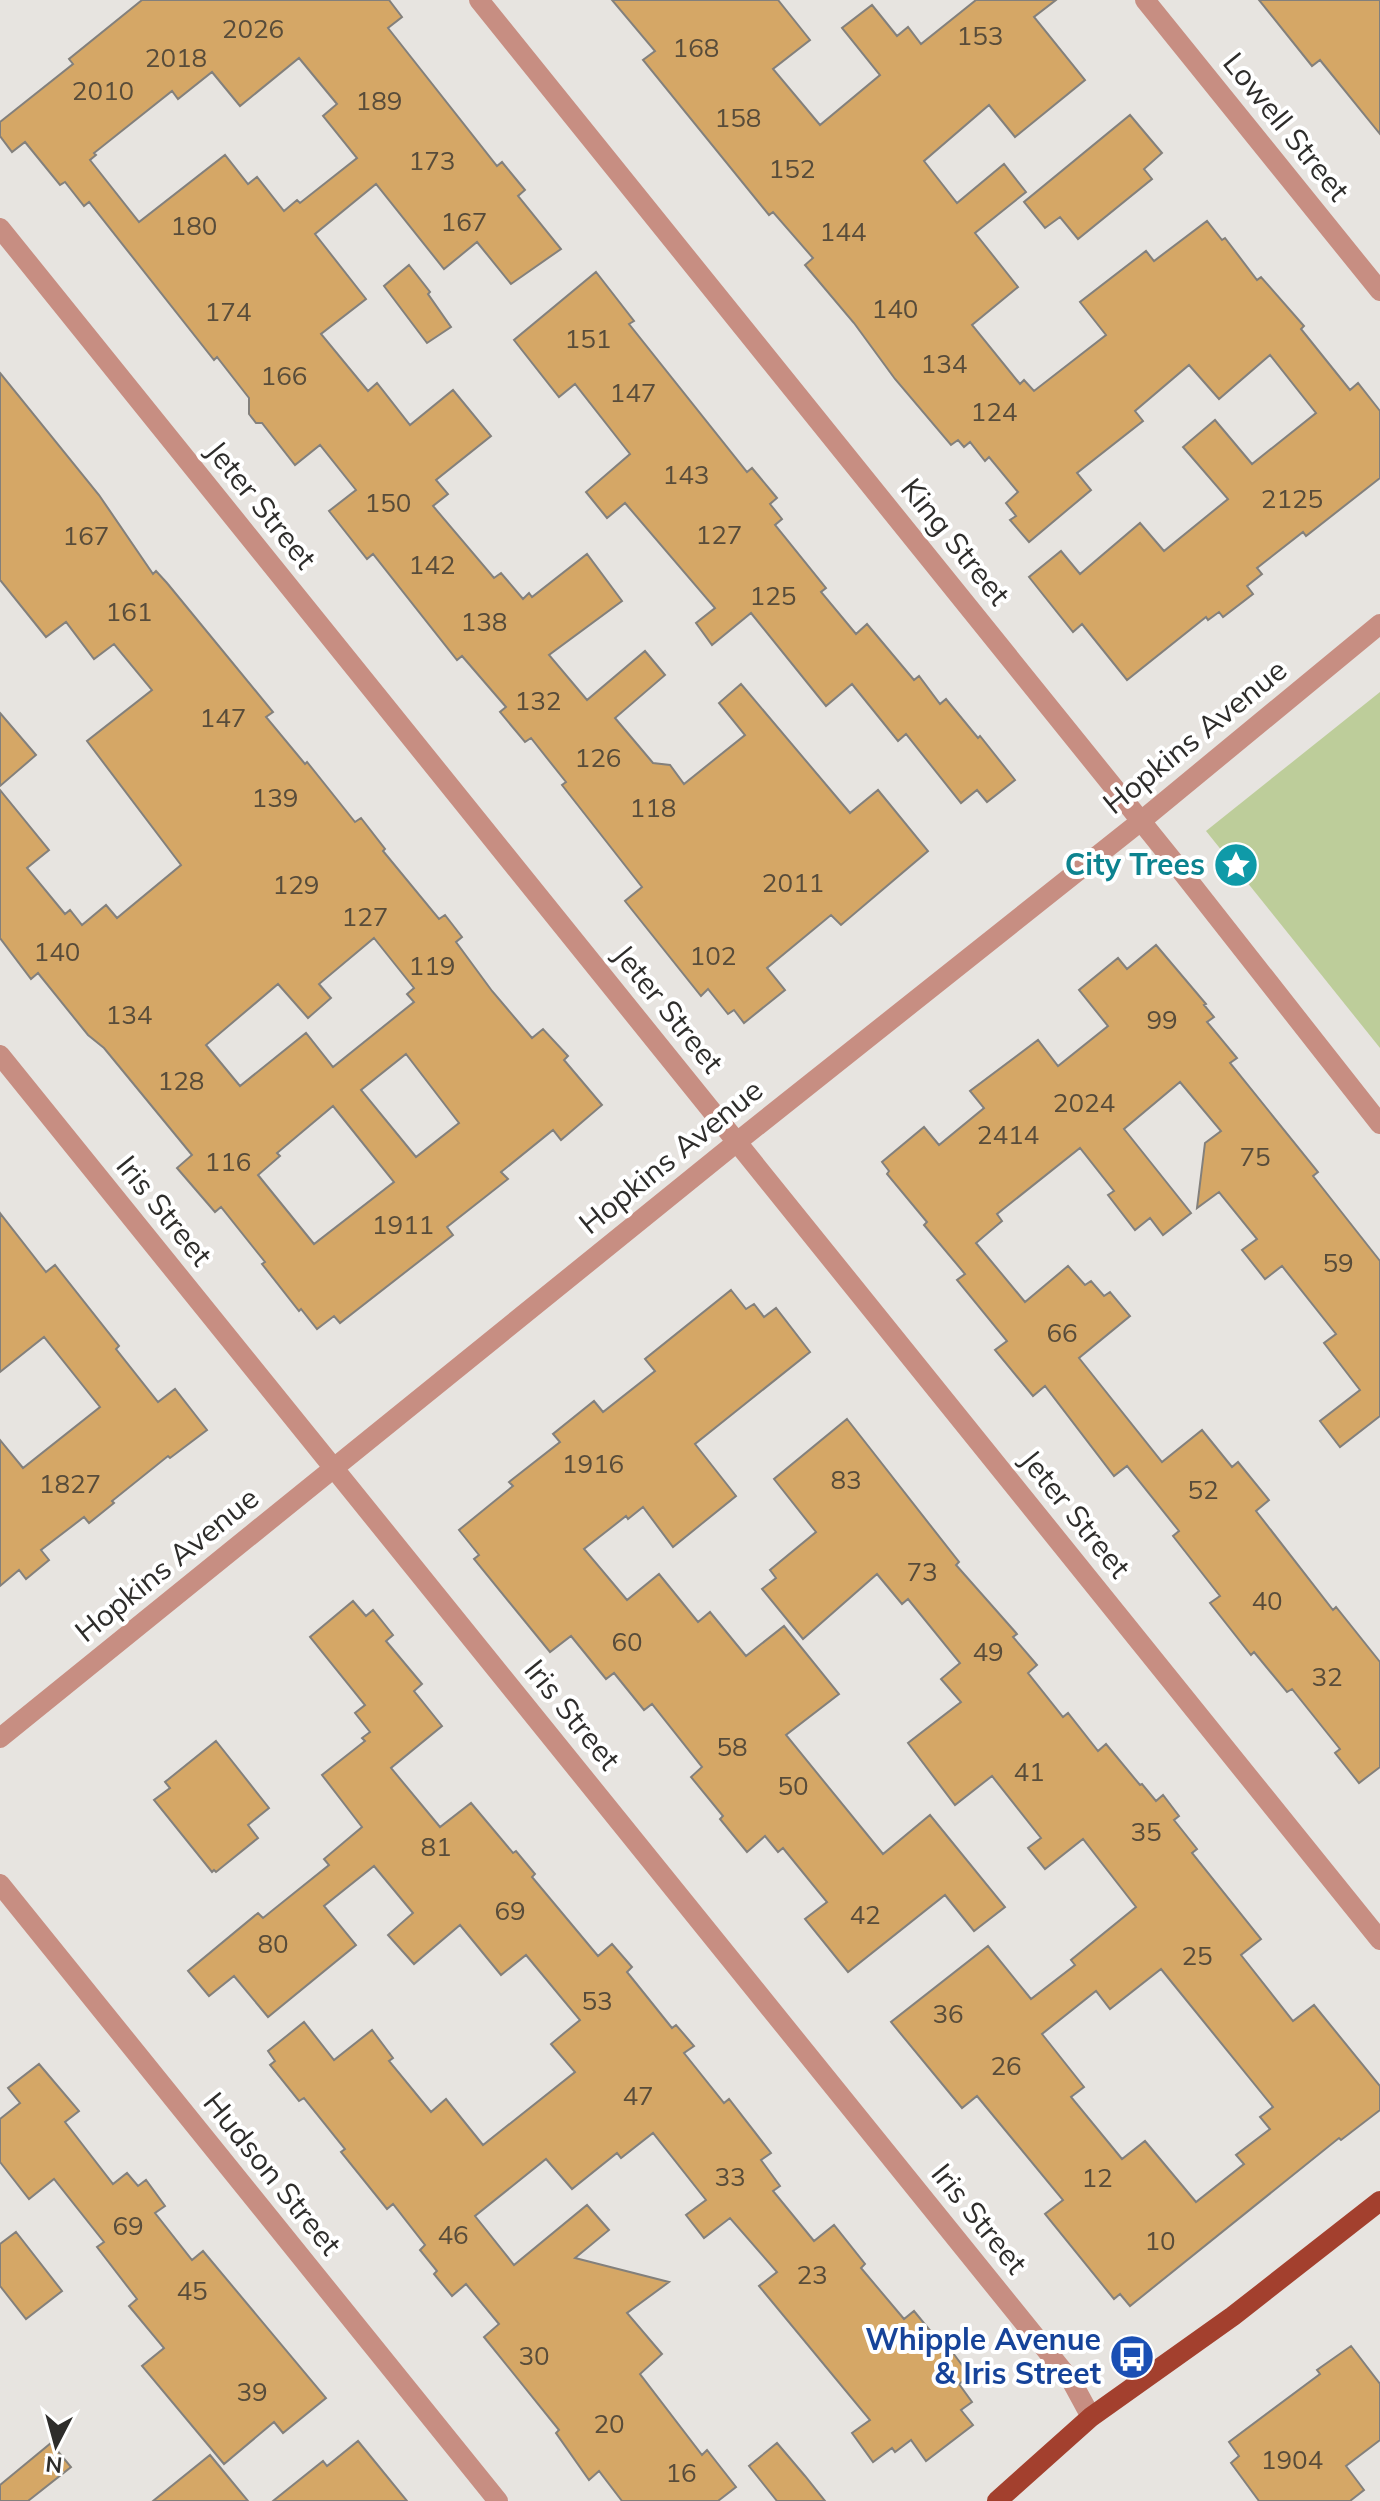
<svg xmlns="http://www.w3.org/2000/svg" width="1380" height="2501" font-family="Mulish,sans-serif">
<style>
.green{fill:#bdcd9a}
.building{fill:#d5a766;stroke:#83807c;stroke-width:2;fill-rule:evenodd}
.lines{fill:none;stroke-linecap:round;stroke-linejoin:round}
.minor{stroke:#c78e82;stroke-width:20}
.major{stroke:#a3402e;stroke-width:20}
.labels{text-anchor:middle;stroke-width:8;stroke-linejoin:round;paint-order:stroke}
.number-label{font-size:26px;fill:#584c3a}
.street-label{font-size:30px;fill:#2e2d2b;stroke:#fff}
.culture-label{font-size:30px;font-weight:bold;fill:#0d838f;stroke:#fff;text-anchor:end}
.transit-label{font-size:30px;font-weight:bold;fill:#164399;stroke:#fff;text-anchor:end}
</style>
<rect width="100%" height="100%" fill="#e7e4e0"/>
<path class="green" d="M1380,692v356l-174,-217z"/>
<path class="building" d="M142,0h247l13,17 -14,11 109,138 5,-4 23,28 -7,6 43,53 -50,35 -34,-42 -33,27 -68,-85 -61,50 51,65 -45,35 47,57 9,-8 33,42 43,-35 38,46 -55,44 12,14 -15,12 61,72 7,-5 22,26 6,-6 3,4 55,-43 35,47 -73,54 38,45 58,-49 20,24 -50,43 38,45 17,2 14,19 61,-49 -26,-32 22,-19 109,129 28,-23 50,61 -87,74 -10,-10 -64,53 18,22 -41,33 -10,-13 -6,4 -20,-25 -7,7 -76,-95 17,-14 -80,-102 4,-3 -35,-44 -6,4 -25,-30 6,-5 -44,-51 -5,4 -84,-106 -6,5 -38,-48 27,-21 -36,-45 -25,20 -33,-42h-6l-7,-9v-16l-32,-41 -3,3 -125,-158 -5,4 -19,-24 -5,3 -35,-43 -13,10 -12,-16v-14l73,-58 -4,-5zM299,58l38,46 -14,12 34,42 -57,45 -3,-3 -13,11 -27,-34 -9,7 -23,-29 -86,67 -49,-62 6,-5 -2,-2 78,-62 6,8 34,-27 28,34z
M612,0h166l32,40 -37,29 47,56 60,-50 -38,-47 30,-23 25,31 11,-9 13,17 55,-44h80l-22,17 51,63 -70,57 -26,-32 -65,56 33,42 47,-39 22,28 -51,41 43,54 -46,38 48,59 4,-4 10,11 72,-56 -26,-33 66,-51 8,10 53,-40 15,19 3,-2 32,42 4,-3 43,49 -3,3 49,61 8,-7 22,28v67l-74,58 -3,-4 -46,36 5,6 -15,12 6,8 -30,23 -4,-5 -11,8 -2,-3 -79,63 -45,-56 -9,8 -44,-55 32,-26 19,23 60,-51 24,28 64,-52 -45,-52 32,-27 37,44 64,-51 -46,-58 -51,44 -30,-34 -54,46 8,10 -66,52 14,17 -62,52 -19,-22 6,-4 -10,-13 12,-11 -29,-35 -4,4 -15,-19 -6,5 -6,-7 -7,5 -56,-66 -41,-56 -49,-58 8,-7 -40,-46 -4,3 -126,-155 12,-9z
M1259,0h121v134l-60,-74 -8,6z
M1130,115l32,38 -18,16 8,10 -74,60 -18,-22 -15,11 -21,-26z
M409,265l21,27 -2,2 23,33 -24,16 -43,-57z
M596,272l38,49 -5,3 118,148 5,-4 25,30 -7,6 12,15 -7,6 51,63 -5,4 35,42 11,-10 47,56 5,-4 21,28 6,-5 32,39 2,-2 35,44 -28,22 -10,-12 -16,13 -55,-69 -8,7 -46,-57 -26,22 -75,-93 -39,32 -16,-22 19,-15 -90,-105 -18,15 -21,-26 44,-38 -55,-70 -16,13 -45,-57z
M0,373l99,122 54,79 3,-3 11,12 106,129 -7,5 39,47 2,-2 48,60 6,-4 24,31 -2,2 56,68 6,-4 17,22 -6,5 36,49 40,47 11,-9 25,27 -4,4 38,45 -41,35 -8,-10 -52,42 7,7 -61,48 6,8 -113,88 -6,-7 -17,13 -16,-20 -2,2 -37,-47 3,-2 -44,-55 -6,5 -38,-44 15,-13 -88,-107 -16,-13 -50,-62 -7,6 -31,-41v-148l49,60 -22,18 38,46 5,-4 12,15 24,-20 11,13 64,-53 -94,-124 65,-51 -38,-46 -20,15 -28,-37 -20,15 -46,-57zM374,938l40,50 -7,6 7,8 -81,65 -27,-34 -66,53 -34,-41 72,-61 30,34 23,-20 -12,-14zM406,1054l53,69 -43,34 -55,-67zM333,1106l61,76 -80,62 -56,-69 22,-19 -3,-3z
M0,713l36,42 -36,31z
M1156,945l50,59 -2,1 10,12 -7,5 30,36 -7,5 88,109 -5,4 67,85v155l-40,31 -20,-26 40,-31 -36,-47 12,-9 -54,-68 -17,13 -23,-29 15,-11 -38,-47 -22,16 8,-65 16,-12 -41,-49 -56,47 67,84 -28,22 -13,-17 -15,12 -27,-35 6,-4 -34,-43 -83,66 5,7 -26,22 49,59 43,-36 17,19 6,-4 13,15 6,-4 20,24 -51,42 83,104 40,-32 30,37 6,-5 31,38 -13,11 77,99 3,-3 44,55v105l-21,16 -24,-30 5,-4 -48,-60 -5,3 -33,-40 -3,3 -41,-52 10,-7 -47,-60 6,-5 -52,-65 -13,10 -69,-90 -12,10 -38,-46 12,-9 -50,-61 8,-6 -41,-49 3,-3 -40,-48 2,-3 -7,-9 42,-35 15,18 45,-37 -14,-17 68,-51 20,26 50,-40 -29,-36 39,-32 9,11z
M0,1213l46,59 9,-7 64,81 -3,3 42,53 17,-13 32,41 -37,28 -2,-2 -56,45 2,2 -25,20 -5,-6 -43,33 8,10 -23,19 -7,-9 -19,16v-146l23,28 77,-61 -56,-70 -44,35z
M731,1290l15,19 8,-5 10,13 12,-9 34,44 -115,92 41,52 -63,51 -30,-40 -15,12 -2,-3 -42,33 43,51 32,-26 39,48 12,-10 36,44 38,-30 55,68 -53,41 97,119 47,-39 75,92 -31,24 -29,-36 -97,77 -43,-53 22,-17 -44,-54 -5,4 -13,-16 -18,16 -27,-33 3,-3 -32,-39 11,-10 -50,-63 -8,6 -30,-37 -8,6 -35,-43 -21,16 -76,-93 5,-4 -20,-25 54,-44 -4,-4 51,-40 -7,-8 41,-33 9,11 52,-41 -10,-12z
M847,1419l112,143 -3,3 61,69 -4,3 24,28 -9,8 35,44 5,-4 30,38 8,-7 34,41 2,-1 14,17 7,-6 16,21 -5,4 23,29 -5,4 69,86 -20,16 52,66 21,-16 66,81v24l-39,30 -2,-2 -209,168 -10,-12 -6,5 -69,-85 18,-14 -86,-104 -15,12 -71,-86 97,-76 43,53 44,-34 -4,-5 65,-53 -53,-68 -38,30 -17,-21 13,-10 -49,-62 -37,29 -47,-62 53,-41 -20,-23 19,-16 -52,-64 -6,5 -25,-30 -74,65 -41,-50 14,-11 -6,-8 46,-38 -42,-53zM1161,1969l112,138 -13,10 10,12 -34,26 8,9 -48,38 -51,-61 -23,18 -51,-62 13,-10 -42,-53 54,-43 14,18z
M353,1601l13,15 7,-6 20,25 -7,6 36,43 -8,7 28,35 -51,42 49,59 31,-24 42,50 3,-2 19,23 -3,3 66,79 14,-12 20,23 -5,5 45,56 4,-3 18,21 -10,7 40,50 5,-4 42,54 -10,7 19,26 -7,5 41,50 20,-16 31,39 -4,4 43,51 10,-8 36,44 3,-2 17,23 -11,8 13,18 -11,8 12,15 -47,36 -15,-21 -16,12 -3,-4 -19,14 -21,-29 18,-13 -111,-134 18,-14 -47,-54 -26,20 -18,-23 20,-15 -53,-67 -32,25 -4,-5 -45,36 -26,-30 -71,57 39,49 73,-60 22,25 -34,28 94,24 -42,31 35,41 -22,20 62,81 5,-5 29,37 -18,14h-96l-23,-30 -10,9 -33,-47 3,-3 -75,-93 15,-13 -33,-40 -14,12 -18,-22 3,-3 -17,-21 5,-5 -32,-41 -6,5 -46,-57 4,-3 -41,-51 -5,3 -29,-36 5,-4 -7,-10 36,-29 30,38 38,-30 21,28 -4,3 42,51 15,-13 37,46 92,-73 -24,-28 29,-24 -54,-65 -25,20 -41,-50 -46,39 -26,-29 25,-22 -39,-47 -50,40 32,39 -88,72 -34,-41 -25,20 -21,-25 70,-58 5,5 66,-53 -5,-6 38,-32 -40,-52 43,-34 -3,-3 8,-6 -15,-19 10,-8 -55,-68z
M216,1741l53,67 -21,17 10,13 -42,34 -2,-2 -2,2 -58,-72 16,-12 -5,-6z
M39,2064l40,47 -14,11 48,62 14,-11 11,13 8,-6 19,26 -10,7 37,47 11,-9 123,147 -43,35 -9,-11 -50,42 -82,-98 22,-18 -35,-42 8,-7 -40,-52 7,-5 -50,-63 -25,20 -29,-37v-43l20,-16 -12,-15z
M16,2232l46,59 -36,28 -26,-33v-42z
M1351,2346l29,38v56l-34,26 18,24 -14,11h-91l-28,-38 8,-7 -10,-14 91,-68 -3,-4z
M358,2441l49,60h-134l50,-40 4,5z
M51,2443l20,24 -43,34h-28v-16z
M777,2443l28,33 20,25h-48l-28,-35z
M210,2455l38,46h-95z"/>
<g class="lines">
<path class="minor" d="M479,0l699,867 202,257
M1145,0l235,291
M0,228l1380,1712
M0,1055l1072,1327 19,35
M0,1738l737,-596 404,-321 239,-197
M0,1884l498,617"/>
<path class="major" d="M997,2501l94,-84 142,-101 147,-115"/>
</g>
<defs>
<g id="sight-disc" transform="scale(2.3)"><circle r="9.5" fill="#0f9aa8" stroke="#fff"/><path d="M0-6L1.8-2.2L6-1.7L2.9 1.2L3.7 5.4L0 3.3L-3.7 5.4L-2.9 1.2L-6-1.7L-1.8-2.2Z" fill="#fff"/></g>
<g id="bus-disc" transform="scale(2.3)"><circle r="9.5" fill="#1a4fb4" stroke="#fff"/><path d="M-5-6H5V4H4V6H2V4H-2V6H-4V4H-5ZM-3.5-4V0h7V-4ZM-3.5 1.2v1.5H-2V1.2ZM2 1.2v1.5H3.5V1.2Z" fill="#fff"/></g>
</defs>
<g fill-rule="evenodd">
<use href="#sight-disc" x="1236" y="865"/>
<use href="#bus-disc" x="1132" y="2357"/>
</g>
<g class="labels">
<g class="number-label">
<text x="253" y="38">2026</text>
<text x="980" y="45">153</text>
<text x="696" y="57">168</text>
<text x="176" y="67">2018</text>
<text x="103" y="100">2010</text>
<text x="379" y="110">189</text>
<text x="738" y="127">158</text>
<text x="432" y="170">173</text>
<text x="792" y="178">152</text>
<text x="464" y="231">167</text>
<text x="194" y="235">180</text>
<text x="843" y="241">144</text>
<text x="895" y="318">140</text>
<text x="228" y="321">174</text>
<text x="588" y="348">151</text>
<text x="944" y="373">134</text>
<text x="284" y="385">166</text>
<text x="633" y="402">147</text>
<text x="994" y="421">124</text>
<text x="686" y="484">143</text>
<text x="1292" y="508">2125</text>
<text x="388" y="512">150</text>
<text x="719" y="544">127</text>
<text x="86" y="545">167</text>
<text x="432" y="574">142</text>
<text x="773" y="605">125</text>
<text x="129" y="621">161</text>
<text x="484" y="631">138</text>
<text x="538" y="710">132</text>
<text x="223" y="727">147</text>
<text x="598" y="767">126</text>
<text x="275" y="807">139</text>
<text x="653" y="817">118</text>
<text x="793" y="892">2011</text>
<text x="296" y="894">129</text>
<text x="365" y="926">127</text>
<text x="57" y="961">140</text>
<text x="713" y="965">102</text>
<text x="432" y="975">119</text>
<text x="129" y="1024">134</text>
<text x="1162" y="1029">99</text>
<text x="181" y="1090">128</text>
<text x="1084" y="1112">2024</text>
<text x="1008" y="1144">2414</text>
<text x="1255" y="1166">75</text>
<text x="228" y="1171">116</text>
<text x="403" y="1234">1911</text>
<text x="1338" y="1272">59</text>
<text x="1062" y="1342">66</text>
<text x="593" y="1473">1916</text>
<text x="846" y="1489">83</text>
<text x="70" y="1493">1827</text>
<text x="1203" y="1499">52</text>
<text x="922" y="1581">73</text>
<text x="1267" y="1610">40</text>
<text x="627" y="1651">60</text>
<text x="988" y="1661">49</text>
<text x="1327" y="1686">32</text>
<text x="732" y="1756">58</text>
<text x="1029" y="1781">41</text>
<text x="793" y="1795">50</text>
<text x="1146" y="1841">35</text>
<text x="436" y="1856">81</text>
<text x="510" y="1920">69</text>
<text x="865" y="1924">42</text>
<text x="273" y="1953">80</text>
<text x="1197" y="1965">25</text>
<text x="597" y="2010">53</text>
<text x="948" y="2023">36</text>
<text x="1006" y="2075">26</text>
<text x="638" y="2105">47</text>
<text x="730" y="2186">33</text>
<text x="1097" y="2187">12</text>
<text x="128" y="2235">69</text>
<text x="453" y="2244">46</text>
<text x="1160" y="2250">10</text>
<text x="812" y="2284">23</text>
<text x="192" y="2300">45</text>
<text x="534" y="2365">30</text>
<text x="252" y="2401">39</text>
<text x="609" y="2433">20</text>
<text x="1292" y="2469">1904</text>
<text x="681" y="2482">16</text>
</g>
<g class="street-label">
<text transform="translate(1286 127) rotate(51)" y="10">Lowell Street</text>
<text transform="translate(261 505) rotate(51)" y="10">Jeter Street</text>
<text transform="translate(955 542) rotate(51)" y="10">King Street</text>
<text transform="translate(1195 737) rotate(-39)" y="10">Hopkins Avenue</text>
<text transform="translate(668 1009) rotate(51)" y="10">Jeter Street</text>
<text transform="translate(671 1157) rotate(-39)" y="10">Hopkins Avenue</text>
<text transform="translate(164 1211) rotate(51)" y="10">Iris Street</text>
<text transform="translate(1075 1514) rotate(51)" y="10">Jeter Street</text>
<text transform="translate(167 1565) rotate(-39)" y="10">Hopkins Avenue</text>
<text transform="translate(572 1715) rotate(51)" y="10">Iris Street</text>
<text transform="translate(272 2174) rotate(51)" y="10">Hudson Street</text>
<text transform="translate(979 2219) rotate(51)" y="10">Iris Street</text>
</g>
<g class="culture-label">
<text x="1205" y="875">City Trees</text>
</g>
<g class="transit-label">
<text x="1101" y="2350">Whipple Avenue<tspan x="1101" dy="34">&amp; Iris Street</tspan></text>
</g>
</g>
<g transform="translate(56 2445) rotate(186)" stroke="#ffffff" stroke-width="6" paint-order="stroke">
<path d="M0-6L14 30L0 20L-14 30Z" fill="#2e2d2b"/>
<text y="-12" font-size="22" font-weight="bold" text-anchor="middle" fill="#2e2d2b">N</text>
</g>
</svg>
